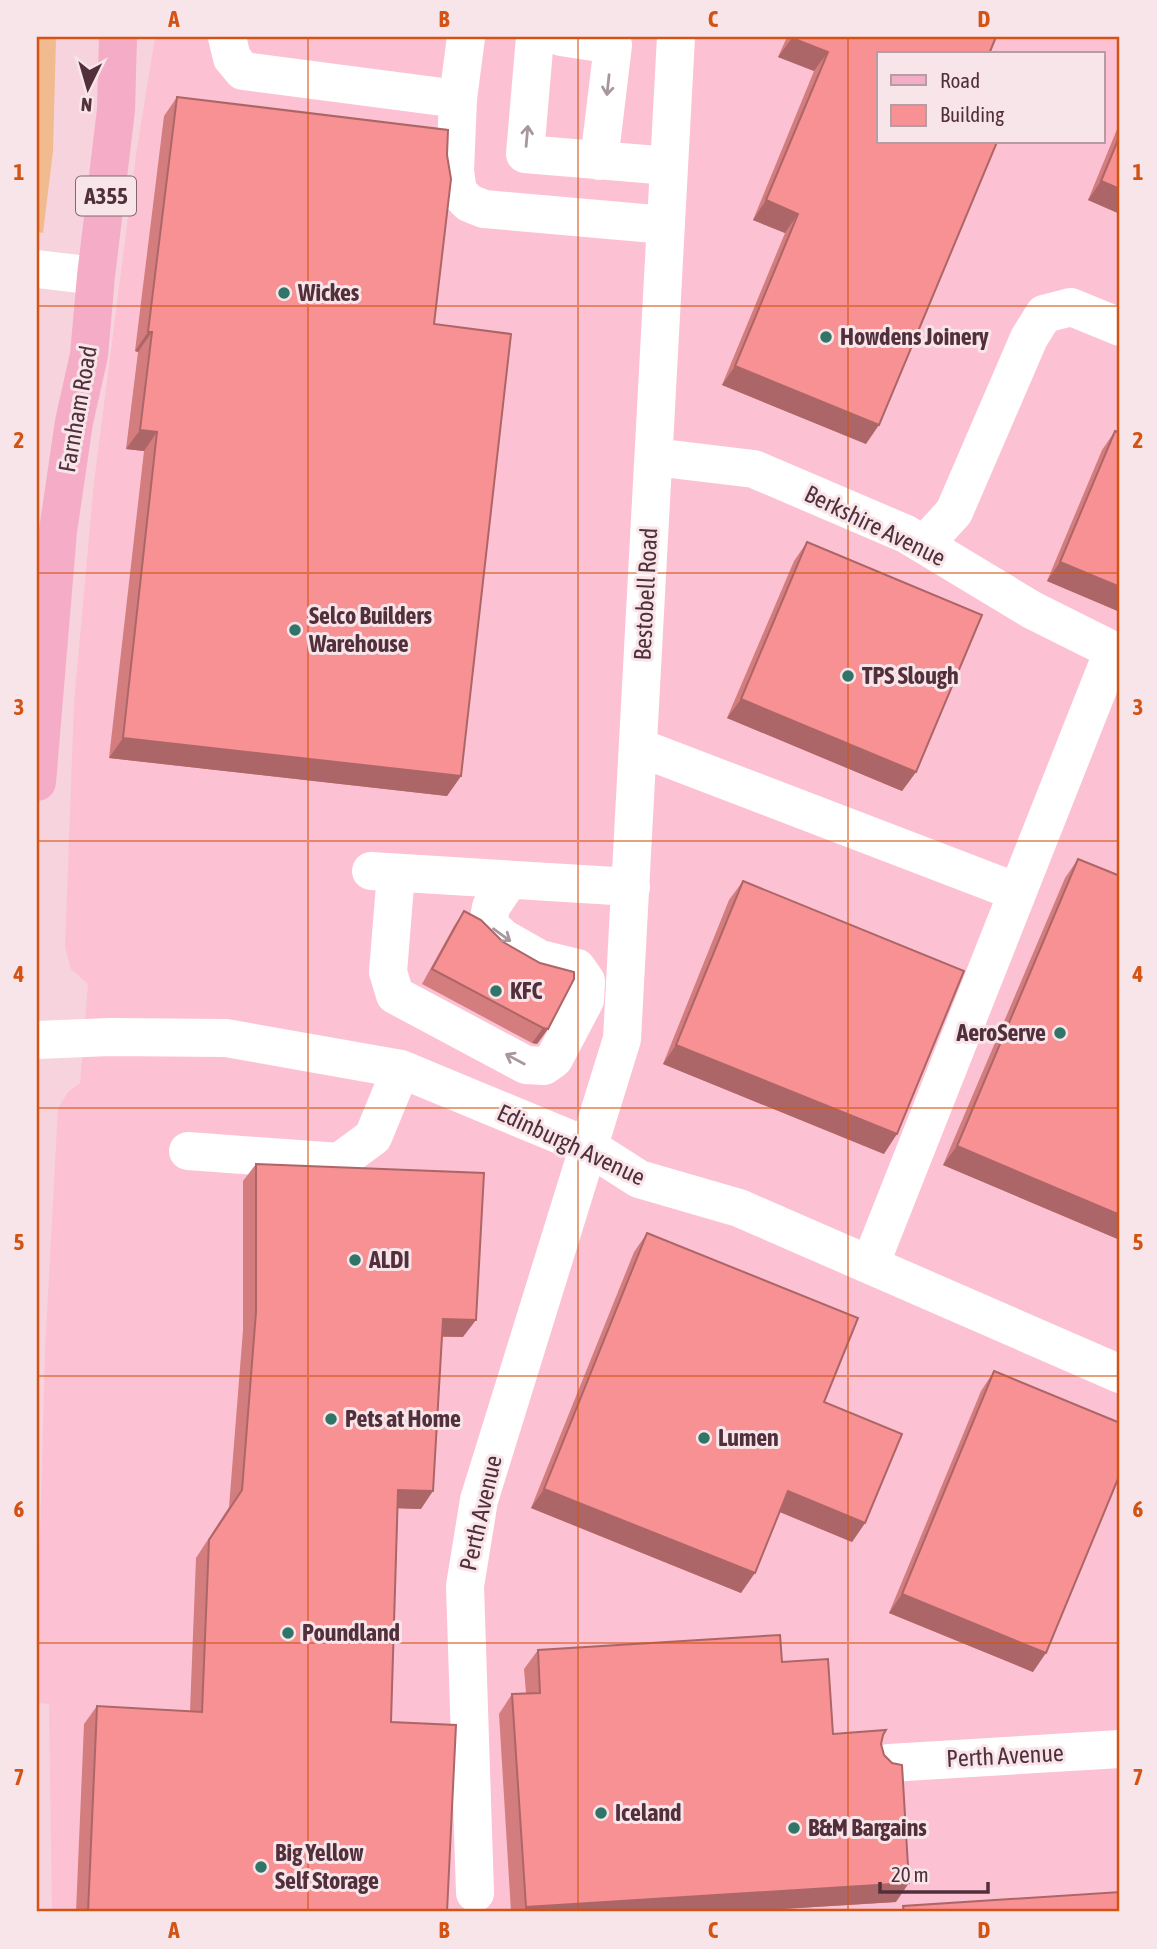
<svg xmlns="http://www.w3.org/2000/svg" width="1157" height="1949" font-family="'Asap Condensed',sans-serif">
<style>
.built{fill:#fcc2d3;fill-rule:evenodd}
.green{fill:#f1ba8f}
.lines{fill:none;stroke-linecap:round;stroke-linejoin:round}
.minor{stroke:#fff;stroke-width:38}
.major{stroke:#f5acc6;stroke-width:38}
.wall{fill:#d47d7e}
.shaded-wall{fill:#ad6667}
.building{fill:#f79193;stroke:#ad6667;stroke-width:2}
.oneway{stroke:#a8989d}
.grid{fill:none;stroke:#d25313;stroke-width:2;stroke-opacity:0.55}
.poi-dot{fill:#317568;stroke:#f8e5ea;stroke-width:2.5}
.labels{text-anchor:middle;stroke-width:6;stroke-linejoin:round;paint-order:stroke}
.shield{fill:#f8e5ea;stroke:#846670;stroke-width:2}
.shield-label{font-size:23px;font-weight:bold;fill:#52303b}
.poi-label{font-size:24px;font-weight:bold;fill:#52303b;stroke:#f8e5ea;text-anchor:start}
.street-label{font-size:24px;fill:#52303b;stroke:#f8e5ea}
.neatline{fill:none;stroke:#d25313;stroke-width:2.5}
.grid-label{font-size:23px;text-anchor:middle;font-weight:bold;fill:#d25313}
</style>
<rect width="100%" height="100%" fill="#f7d3dd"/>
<path class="built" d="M155,37h965v1875h-1068l-3,-208 -12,-1v-56l8,-297 13,-242 10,-16 12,-9 8,-99 -17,-15 -6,-22 9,-244 20,-221 42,-327zM879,54h224v88h-224z"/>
<path class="green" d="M37,37h19l-3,114 -10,82 -6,-1z"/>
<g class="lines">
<path class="minor" d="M227,37l5,21 11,13 215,28
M466,37l-8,62 -3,72 3,21 11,11 15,6 182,16
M535,37l-10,117 144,12
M561,37l52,8 -14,116
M37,269l59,7
M654,457l100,12 152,65 126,76 88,44
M924,545l30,-33 75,-174 15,-24 27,-7 49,20
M638,747l379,145
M371,871l260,16
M396,873l-8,99 7,23 131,70 18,1 10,-7 31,-59 1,-19 -9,-13 -37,-9 -37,-21 -15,-14 3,-17 18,-27
M37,1040l73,-3 116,1 175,31 188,78 50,32 100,29 381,166
M188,1151l151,11 34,-25 28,-68
M870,1265l243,-614
M889,1763l231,-14
M475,1893l-10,-307 14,-86 143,-461 54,-1002"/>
<path class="major" d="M37,782l21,-251 16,-109 15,-67 7,-79 20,-166 2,-73"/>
</g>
<path class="wall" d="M787,37h209l-117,17 -13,390 -144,-59 63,-152 -32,-13 61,-149 -36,-14z
M177,97l257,227 27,452 -14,20 -338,-38 35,-307 -18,-2 12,-97 -3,-1 29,-235z
M1120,122v92l-32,-14z
M1115,431l5,2v179l-73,-31 55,-131z
M807,542l109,230 -14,19 -175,-73 67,-157z
M1078,859l42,17v364l-177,-75 122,-287z
M743,881l141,273 -221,-90 66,-164z
M464,911l84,118 -11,15 -5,-1 -110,-59 32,-58z
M256,1164l207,173h-21l-21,172 -23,-1 -7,214 56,190h-371l8,-188 13,-18 93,5 6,-153 33,-51 14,-177v-149z
M647,1233l177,169 41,121 -13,19 -72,-30 -39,81 -210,-85 103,-256z
M994,1371l39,301 -144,-59 92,-222z
M538,1650l244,12 51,72 50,1 -2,9 3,11 12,147 -162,10h-223l-12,-198 13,-20 14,-1 -2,-24z"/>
<path class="shaded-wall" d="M792,38l36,14 -14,19 -36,-14z
M1101,181l19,8v25l-32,-14z
M766,200l32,14 -13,19 -32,-13z
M148,332h4l-14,20 -3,-1z
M735,366l144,59 -13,19 -144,-59z
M140,430l17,2 -13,19 -18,-2z
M1060,562l60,25v25l-73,-31z
M741,699l175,73 -14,19 -175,-73z
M123,738l338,38 -14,20 -338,-38z
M543,1028l5,1 -11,15 -5,-1z
M676,1045l221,89 -13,20 -221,-90z
M957,1146l163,69v25l-177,-75z
M443,1319l33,1 -13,17 -32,-1z
M544,1489l211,84 -14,20 -210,-85z
M398,1490l35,1 -12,18 -35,-1z
M788,1491l77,32 -13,19 -77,-32z
M902,1594l144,59 -13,19 -144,-59z
M909,1883l-13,19 -162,10h-212l4,-5z"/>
<path class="building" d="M792,37h204l-7,17h-110v88h118l-118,283 -144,-59 63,-152 -32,-14 62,-148 -36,-14z
M177,97l271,33 -1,25 4,24 -17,145 77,10 -50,442 -338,-38 34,-306 -17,-2 12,-98h-4z
M1120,135v54l-19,-8z
M1115,431l5,2v154l-60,-25z
M807,542l175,73 -66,157 -175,-73z
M1078,859l42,17v339l-163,-69z
M743,881l221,90 -67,163 -221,-89z
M464,911l17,9 22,22 37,21 34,9v7l-26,50 -5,-1 -111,-59z
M256,1164l228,9 -8,147 -33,-1 -10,172 -35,-1 -7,232 65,3 -9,187h-359l9,-206 105,6 7,-172 33,-50 14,-178z
M647,1233l211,85 -34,84 78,32 -37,89 -77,-32 -33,82 -211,-84z
M994,1371l126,52v51l-74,179 -144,-59z
M780,1635l2,27 46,-3 5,75 53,-4 -3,5 -2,9 3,11 8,8 10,2 7,118 -383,24 -14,-213 28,-1 -2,-43z
M1120,1892v20h-216l-1,-6z"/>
<defs><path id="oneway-shaft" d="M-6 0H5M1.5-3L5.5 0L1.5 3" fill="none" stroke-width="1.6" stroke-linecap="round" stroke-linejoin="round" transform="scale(1.75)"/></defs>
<g class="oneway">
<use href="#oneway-shaft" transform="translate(608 85) rotate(96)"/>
<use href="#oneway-shaft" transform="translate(527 136) rotate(-85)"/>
<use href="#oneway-shaft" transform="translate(502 935) rotate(36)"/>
<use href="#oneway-shaft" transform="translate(515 1059) rotate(-152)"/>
</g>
<path class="grid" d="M308,37v1875M578,37v1875M848,37v1875M37,306h1083M37,573h1083M37,841h1083M37,1108h1083M37,1376h1083M37,1643h1083"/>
<g class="poi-dot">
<circle cx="284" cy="293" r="7"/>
<circle cx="826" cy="337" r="7"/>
<circle cx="295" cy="630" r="7"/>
<circle cx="848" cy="676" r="7"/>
<circle cx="496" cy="991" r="7"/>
<circle cx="1060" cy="1033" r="7"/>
<circle cx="355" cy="1260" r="7"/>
<circle cx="331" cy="1419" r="7"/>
<circle cx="704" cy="1438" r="7"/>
<circle cx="288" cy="1633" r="7"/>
<circle cx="601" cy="1813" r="7"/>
<circle cx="794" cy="1828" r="7"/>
<circle cx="261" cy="1867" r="7"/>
</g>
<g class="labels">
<rect class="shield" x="76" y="176.5" width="60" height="39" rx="5"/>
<g class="shield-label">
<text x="106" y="204">A355</text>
</g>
<g class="poi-label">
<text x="298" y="301">Wickes</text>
<text x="840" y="345">Howdens Joinery</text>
<text x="309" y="624">Selco Builders<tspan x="309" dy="28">Warehouse</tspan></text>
<text x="862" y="684">TPS Slough</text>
<text x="510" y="999">KFC</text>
<text x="1046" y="1041" text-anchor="end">AeroServe</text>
<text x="369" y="1268">ALDI</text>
<text x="345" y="1427">Pets at Home</text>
<text x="718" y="1446">Lumen</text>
<text x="302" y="1641">Poundland</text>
<text x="615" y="1821">Iceland</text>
<text x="808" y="1836">B&amp;M Bargains</text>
<text x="275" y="1861">Big Yellow<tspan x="275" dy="28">Self Storage</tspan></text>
</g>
<g class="street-label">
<text transform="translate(78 409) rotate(-80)" y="8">Farnham Road</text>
<text transform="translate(875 526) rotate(26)" y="8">Berkshire Avenue</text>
<text transform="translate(646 594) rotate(-87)" y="8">Bestobell Road</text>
<text transform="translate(571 1145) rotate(25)" y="8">Edinburgh Avenue</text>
<text transform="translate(481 1513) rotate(-77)" y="8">Perth Avenue</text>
<text transform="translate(1005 1756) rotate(-3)" y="8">Perth Avenue</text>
</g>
</g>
<rect width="1157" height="1949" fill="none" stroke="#f8e5ea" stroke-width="77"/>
<rect x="877" y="52" width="228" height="91" fill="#f8e5ea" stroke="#b69da4" stroke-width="2"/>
<rect x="891" y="75" width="35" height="10" fill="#f5acc6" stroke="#b69da4" stroke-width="2"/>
<text x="940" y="88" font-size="21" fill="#52303b">Road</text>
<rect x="891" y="105" width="35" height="21" fill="#f79193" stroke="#b69da4" stroke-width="2"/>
<text x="940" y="122" font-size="21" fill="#52303b">Building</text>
<g transform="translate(88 88) rotate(185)" stroke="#f8e5ea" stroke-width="5" paint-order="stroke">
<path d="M0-5L12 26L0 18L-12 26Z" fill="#52303b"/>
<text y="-10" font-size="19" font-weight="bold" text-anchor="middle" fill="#52303b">N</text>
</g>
<path d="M880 1882v10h108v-10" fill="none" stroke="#52303b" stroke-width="3.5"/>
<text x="891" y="1882" font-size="21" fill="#52303b" stroke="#f8e5ea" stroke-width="5" paint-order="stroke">20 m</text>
<rect x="38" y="38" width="1080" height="1872" class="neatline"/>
<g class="grid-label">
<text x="174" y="27">A</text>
<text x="444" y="27">B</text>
<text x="713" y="27">C</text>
<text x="984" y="27">D</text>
<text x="19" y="180">1</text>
<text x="1138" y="180">1</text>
<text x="19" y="448">2</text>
<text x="1138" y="448">2</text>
<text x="19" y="715">3</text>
<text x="1138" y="715">3</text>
<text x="19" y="982">4</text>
<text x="1138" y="982">4</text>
<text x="19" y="1250">5</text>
<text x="1138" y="1250">5</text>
<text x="19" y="1517">6</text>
<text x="1138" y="1517">6</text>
<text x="19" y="1785">7</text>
<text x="1138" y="1785">7</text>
<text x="174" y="1938">A</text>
<text x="444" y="1938">B</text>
<text x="713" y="1938">C</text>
<text x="984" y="1938">D</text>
</g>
</svg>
